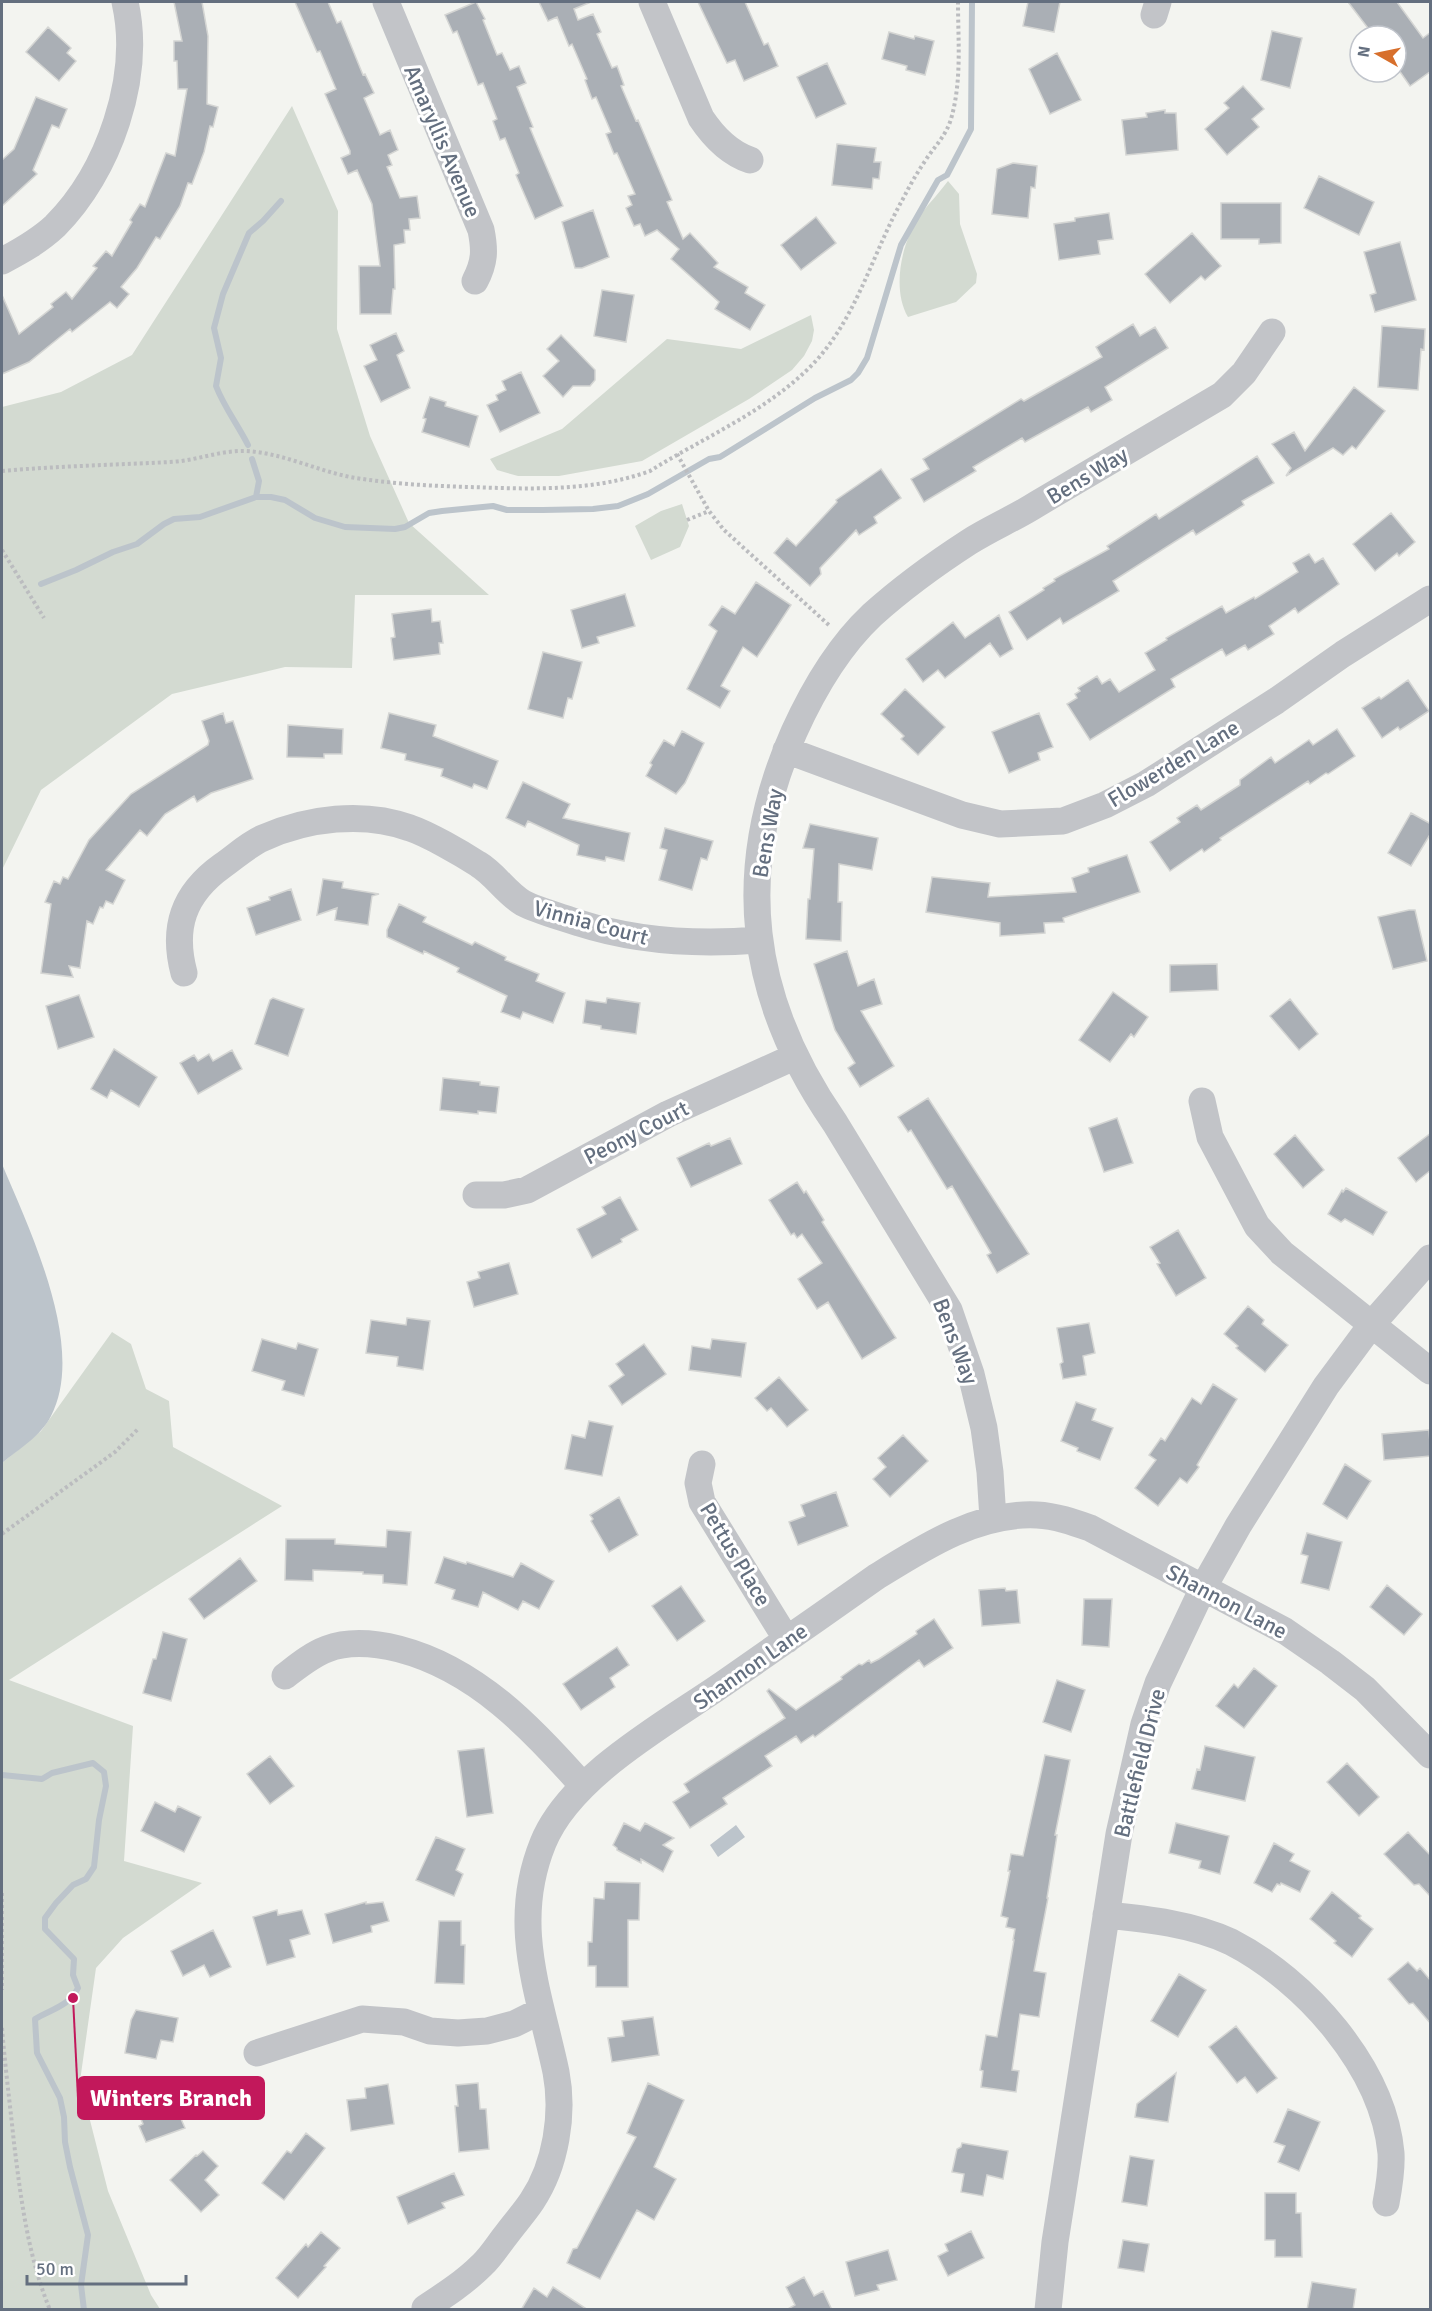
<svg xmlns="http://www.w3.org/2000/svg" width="1432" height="2311" font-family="Signika,sans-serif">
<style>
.green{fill:#d3dad1}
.water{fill:#bcc4cb}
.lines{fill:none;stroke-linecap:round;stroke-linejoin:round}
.stream{stroke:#bcc4cb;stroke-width:6}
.building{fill:#aaafb5;stroke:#d4d5d3;stroke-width:1.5}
.path{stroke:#bbbcbf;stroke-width:4;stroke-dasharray:3 3;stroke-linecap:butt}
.minor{stroke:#c2c4c8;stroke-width:27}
.labels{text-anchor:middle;stroke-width:6;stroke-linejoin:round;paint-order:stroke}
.street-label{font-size:22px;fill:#646f7f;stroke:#fff}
.leader{fill:none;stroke:#c2185b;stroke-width:2}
.callout-dot{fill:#c2185b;stroke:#fff;stroke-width:2}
.callout{fill:#c2185b;stroke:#c2185b;stroke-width:2}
.callout-label{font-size:24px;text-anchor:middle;font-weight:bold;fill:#fff}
</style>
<rect width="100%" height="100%" fill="#f3f4f0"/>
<path class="green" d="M292,106l46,105 -1,118 33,107 39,87 80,72h-134l-3,73 -67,-1 -113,27 -131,96 -39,80v-463l59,-15 71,-37z
M948,181l11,13 1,30 17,50 -1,9 -20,19 -48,15c-17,-29 -6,-77 13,-103 9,-12 19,-22 27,-33z
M811,315l3,15 -2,11 -8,15 -12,14 -43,29 -107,62 -83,15h-41l-21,-6 -7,-11 72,-30 105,-90 74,10z
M682,504l7,22 -9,21 -29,13 -16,-34 26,-15z
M112,1332l19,12 15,45 23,12 4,46 109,59 -273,174 124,46 -9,135 78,22 -79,55 -27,30 -16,113 28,110 43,104 9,14 -158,1v-847l39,-32z"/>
<path class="water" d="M2,1164c27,65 85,183 49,252 -10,20 -32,33 -49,47z
M736,1825l9,12 -27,20 -8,-12z"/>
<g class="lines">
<path class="stream" d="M248,445c-10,-20 -24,-38 -32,-59l5,-28 -7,-30 9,-34 26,-61 14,-12 18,-20
M252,459l7,22 -3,16
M41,584l35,-14 37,-18 24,-8 27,-20 10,-5 26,-2 56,-20h15l14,3 30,18 30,9 50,2 10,-2 24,-14 13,-2 51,-5 14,4h36l50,-1 25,-3 30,-12 61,-35 11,-2 95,-59 36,-18 7,-7 9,-15 34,-113 37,-65 9,-5 24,-46 1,-127
M2,1775l40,4 10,-6 41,-10 11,9 2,14 -7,34 -5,47 -8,12 -13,6 -17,18 -11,15v11l29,30 -1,16 5,13c-9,18 -26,21 -43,31l2,34 23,45 4,19 1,25 5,25 18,68 -7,50 3,25"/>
</g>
<path class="building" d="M174,2h28l6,34 -1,68 11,3 -5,20 -3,-1 -6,26 -12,32 -4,-1 -8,23 -20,33 -4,-2 -19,31 -16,19 8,7 -12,14 -7,-6 -38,30 -2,-3 -41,33 -27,12v-79l17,39 34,-27 -2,-3 15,-12 6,7 25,-31 -4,-2 13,-15 6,5 20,-34 -2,-2 10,-16 5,3 21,-54 9,3 12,-67h-9l-1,-28h-3v-20h8z
M295,2h33l9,21 4,-2 22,54 2,-1 9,19 -10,5 16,37 10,-5 8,20 -10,5 4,10 -5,2 13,31 17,-2 3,22 -11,1 1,11h-6l1,13 -11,2 1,44h-2l-2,25h-31l-1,-48h21l-8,-62 -15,-34 -9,4 -7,-16 9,-4v-3l-25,-57 11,-5 -16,-38 -3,1z
M476,2l9,17 -2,1 14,35 5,-2 8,17 9,-4 7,17 -9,4 16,40 -3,1 10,24 23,54 -28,13 -19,-44 3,-2 -14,-35 -5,2 -7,-19 4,-2 -14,-36 -5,2 -21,-54 -4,2 -8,-18z
M539,2h52l-17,7 4,11 15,-6 8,18 -4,2 15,34 5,-2 7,19 -3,1 15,35 2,-1 34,80 -5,2 16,37 7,-6 28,30 -4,4 34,20 -3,6 20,12 -15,25 -35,-21 4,-7 -48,-43 8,-10 -22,-19 -12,6 -5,-12 -6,2 -8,-18 6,-3 -4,-9 7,-2 -18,-41 -3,1 -8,-20 5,-2 -15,-35 -4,2 -7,-19 2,-1 -15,-35 -3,2 -12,-29 -9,4z
M698,2h47l19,43 4,-2 10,23 -34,15 -9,-21 -8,3z
M1028,2h32l-6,30 -31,-6z
M1348,2h49l26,36 8,-6v39l-21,15 -14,-20v-30h-22z
M48,27l23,21 -4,5 9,8 -17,20 -33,-29z
M1272,31l30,7 -12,50 -29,-8z
M889,32l25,7 1,-3 19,5 -9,34 -19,-5 1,-4 -25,-7z
M1057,53l24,47 -31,14 -21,-45z
M827,63l19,41 -30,14 -19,-41z
M1243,86l21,23 -12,10 7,8 -32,28 -22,-26 24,-21 -5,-5z
M36,97l31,12 -8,19 -7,-3 -19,45 4,4 -35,32v-46l12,-11z
M1165,110v3h11l2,37 -52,5 -4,-35 25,-3 -1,-4z
M837,144l39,4 -2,14h7l-2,17 -6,-1 -1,11 -40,-4z
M1013,163l24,3 -2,22 -4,-1 -3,31 -36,-4 5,-45z
M1319,176l55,26 -15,33 -55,-27z
M1221,203h60v40l-22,1v-5h-38z
M593,210l16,47 -27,11h-7l-13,-46z
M1109,213l4,26 -15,2 2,13 -41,6 -5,-36 21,-3v-3z
M816,217l20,26 -35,27 -20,-25z
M1192,233l29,33 -16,14 -4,-4 -31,27 -25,-29z
M1400,242l16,58 -41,12 -5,-17 6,-2 -12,-41z
M602,290l32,5 -8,47 -32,-6z
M1133,324l7,12 15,-9 13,21 -63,39 7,13 -21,12 -3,-5 -63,35 -3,-4 -49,29 3,4 -52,31 -13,-23 18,-10 -6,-10 98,-60 3,2 78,-44 -6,-10z
M1382,326l43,3 -1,21 -3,-1 -3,41 -40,-3z
M396,333l8,18 -7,4 13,33 -29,14 -17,-36 13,-6 -7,-15z
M561,335l34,35v10l-5,6h-17l-10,11 -20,-21 16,-15 -12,-12z
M521,372l19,41 -40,19 -13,-27 11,-5 -2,-5 10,-5 -4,-9z
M1354,387l31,24 -29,38 -4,-3 -9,9 -10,-7 -47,28 5,-8 -19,-24 22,-12 11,19z
M430,397l16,5 -1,4 33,10 -9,31 -47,-15 4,-13 -3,-1z
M1257,456l17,27 -32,18 2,4 -48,30 -3,-5 -80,51 6,10 -56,33 -3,-6 -33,22 -18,-28 35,-22 -1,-2 12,-7 -1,-2 55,-30 -2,-3 49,-32 3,5z
M881,469l20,29 -27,19 3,6 -18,12 -3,-5 -36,38 1,6 -11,12 -36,-33 13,-15 9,8 41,-44 -1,-2z
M1391,513l24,29 -16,14 -2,-3 -22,18 -22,-27z
M1309,554l6,9 8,-5 16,26 -41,29 -3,-5 -26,18 5,8 -26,16 -3,-5 -19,11 -4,-7 -51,30 4,8 -85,53 -23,-36 10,-6 -2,-4 5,-3 -2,-3 19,-12 5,8 8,-5 9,13 36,-22 -10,-17 22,-13 -1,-2 56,-32 4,7 28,-16 1,2 43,-27 -5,-9z
M756,582l35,23 -34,52 -14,-10 -22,39 9,5 -10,17 -33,-19 30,-58 -8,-6 13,-19 13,8z
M625,594l10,32 -38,11 2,6 -17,5 -11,-38z
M431,609l1,13 8,-1 3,22h-4l1,11 -46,6 -3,-22 4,-1 -3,-23z
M999,615l14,34 -13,8 -10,-14 -45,35 -7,-8 -15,12 -17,-23 47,-37 12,16z
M543,652l39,10 -10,37 -4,-1 -5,20 -35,-9z
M1408,680l21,31 -29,19 -2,-3 -16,11 -20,-30 17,-11 2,2z
M905,689l40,38 -27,28 -17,-16 3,-3 -23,-22z
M223,713l3,10 7,-2 20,58 -42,14 -14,9 -3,-6 -29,18 -18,22 -7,-6 -34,40 19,10 -12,24 -7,-3 -3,7 -3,-1 -7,17 -6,-3 -7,47 -11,-2 4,11 -32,-4 10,-69 -6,-2 9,-21 6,3 3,-7 5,2 21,-39 42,-46 77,-49 1,-4 -7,-20z
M389,713l47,12 -3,11 65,25 -11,28 -13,-5 -2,4 -31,-12 2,-7 -38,-9 1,-6 -25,-6z
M1039,713l14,34 -15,6 2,7 -31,13 -17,-41z
M288,725l55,4 -1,25h-18v4l-37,-1z
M1337,729l18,27 -27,18 -2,-1 -16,11 -2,-3 -88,57 1,2 -17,12 -2,-3 -32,22 -20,-29 30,-20 -3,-4 20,-13 4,5 39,-25v-5l31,-23 4,6 34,-23 4,5z
M682,731l22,12 -19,40 -9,11 -30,-18 6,-11 -2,-2 14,-23 10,6z
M523,782l47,22 -7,14 67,15 -6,28 -18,-4 -1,4 -28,-6 2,-10 -51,-24 -3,6 -19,-9z
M1411,813l20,11v9l-20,33 -23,-13z
M810,824l68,14 -6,32 -33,-6 -1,38h4l-1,39 -35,-2 2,-40h2l4,-50 -11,-1z
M665,828l48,13 -6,19 -6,-2 -9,32 -33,-10 8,-30 -7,-2z
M1127,855l13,37 -77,26 1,4 -20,1 1,10 -45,3v-13l-74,-11 6,-35 58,6 -2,14 88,-5 -4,-14 17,-6 -1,-4z
M323,879l20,3 -1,6 37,6 -7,2 -4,29 -33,-5 2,-12 -20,7z
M291,889l10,31 -45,15 -9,-27 23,-8 -1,-3z
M399,904l27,13 -3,5 49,23 3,-3 31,15 -1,3 34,14 -3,7 29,12 -12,30 -30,-11 -3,7 -19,-7 6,-16 -50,-24 2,-4 -35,-17 -1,3 -36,-17v-7z
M1409,910h6l12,51 -34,8 -15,-52z
M847,951l11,35 16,-7 8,25 -21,7 33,55 -34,21 -12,-19 7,-5 -20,-33 -21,-66z
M1217,964l1,26 -48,2v-27z
M1113,992l35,25 -14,20 -3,-3 -21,28 -31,-22z
M79,995l15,42 -36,12 -12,-43z
M273,998l31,11 -16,47 -33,-12 15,-44z
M607,998l33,5 -4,31 -35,-5v-3l-18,-3 3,-23 20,3z
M1290,999l28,35 -19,16 -29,-34z
M114,1049l43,28 -18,30 -28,-17 -4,8 -16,-9z
M232,1050l10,19 -44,25 -18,-31 14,-8 4,6 11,-7 4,7z
M443,1078l37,4v3l19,2 -3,26 -18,-2v3l-38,-4z
M928,1098l101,156 -32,19 -10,-18 4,-2 -39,-67 -5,3 -36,-59 -3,2 -10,-15z
M1117,1118l16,45 -29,9 -15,-44z
M1431,1133v37l-15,12 -18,-24z
M1295,1135l29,35 -21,18 -29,-34z
M730,1138l12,26 -51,23 -14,-29 32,-15 2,3z
M797,1182l7,11 2,-2 18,29 -2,2 74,116 -34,21 -34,-57 -11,7 -19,-30 24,-16 -20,-29 -5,4 -3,-5 -3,2 -22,-35z
M1346,1188l41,24 -14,23 -28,-16 -4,3 -13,-8 14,-24 1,2z
M620,1197l18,33 -17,9 1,3 -30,16 -15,-29 29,-15 -4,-7z
M1178,1230l28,48 -30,18 -19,-32 3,-1 -10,-16z
M509,1263l9,31 -44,13 -7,-25 13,-4 -2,-6z
M1248,1306l16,14 -2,4 26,21 -23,27 -29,-24 2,-2 -14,-12z
M407,1318l23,3 -7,49 -26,-4 1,-9 -32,-4 5,-33 35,5z
M1089,1323l6,30 -12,3 3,19 -23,4 -3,-15 3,-2 -6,-34z
M262,1339l34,10 2,-6 20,6 -14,47 -22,-6 3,-9 -33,-10z
M712,1339l34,4 -5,34 -52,-7 3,-24 18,3z
M644,1344l22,30 -44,31 -13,-19 15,-11 -8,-11z
M779,1377l29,33 -21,17 -16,-19 -4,3 -12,-13z
M1213,1384l24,15 -40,66 2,2 -12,16 -7,-5 -22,28 -23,-18 21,-28 -7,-5 12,-17 4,3 27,-43 9,6z
M1076,1402l20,7 -4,11 21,8 -13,32 -23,-9 1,-3 -17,-7z
M589,1421l24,5 -11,50 -37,-7 7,-34 13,3z
M1429,1430l2,26 -47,4 -2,-26z
M903,1435l25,26 -38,36 -17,-18 13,-12 -8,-9z
M1345,1464l26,17 -24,38 -24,-15z
M836,1492l12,34 -50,19 -9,-23 16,-6 -4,-11z
M619,1497l19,38 -29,17 -18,-31 2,-2 -3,-4z
M387,1530l24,2 -4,53 -24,-2v-8l-20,-1v-2l-50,-2v11l-28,-1 1,-41h49v5l51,3z
M1307,1533l35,9 -13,48 -28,-7 7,-27 -7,-2z
M444,1557l22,7 1,-2 46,15 8,-14 33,18 -15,28 -16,-8 -5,9 -35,-18 -5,15 -26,-8 3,-9 -20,-7z
M240,1558l17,23 -53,38 -15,-20z
M1387,1585l35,29 -18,21 -34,-28z
M681,1586l24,35 -28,20 -25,-35z
M1005,1588l1,3 11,-1 3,33 -38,3 -3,-36z
M1084,1599h28l-3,48 -27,-2z
M934,1619l19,29 -29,19 -5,-7 -104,77 -2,-2 -12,8 -5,-7 -31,20 7,10 -49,32 4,6 -37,24 -17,-26 16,-10 -5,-8 101,-66 -18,-27 2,-2 27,21 46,-31 -1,-2 18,-13 3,1 7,-5 2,3 8,-4 38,-25 -1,-3z
M163,1632l24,7 -16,62 -28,-8 10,-34h3z
M617,1647l12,18 -19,13 5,9 -34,23 -18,-26z
M1254,1668l23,18 -33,42 -28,-22 18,-22 4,4z
M1057,1680l28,10 -14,42 -28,-10z
M1205,1746l50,11 -10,44 -53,-12 5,-20 3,1z
M484,1748l9,65 -26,4 -9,-66z
M1045,1755l25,5 -15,75h2l-10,63h1l-14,73 12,2 -7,44 -19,-3 -8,56 7,1 -3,21 -35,-5 2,-16 -3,-1 6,-35 11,2 17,-97h-1l2,-11 -9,-2 2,-9 -7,-2 9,-45h-2l3,-17 12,2z
M270,1756l24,30 -24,18 -23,-30z
M1347,1763l32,34 -20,19 -32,-34z
M155,1802l20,10 3,-6 23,11 -17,35 -43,-21z
M624,1823l16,8 5,-8 29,15 -11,7 10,6 -10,21 -22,-13v4l-24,-13v-2l-4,-3z
M1176,1823l53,13 -9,38 -21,-6 2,-7 -32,-8z
M1408,1832l23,24v41l-12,-13 -5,1 -30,-31z
M436,1837l29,12 -9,21 7,4 -9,22 -38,-16z
M1274,1843l20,11 -4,7 20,10 -10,21 -19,-9 -1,2 -3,-1 -5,8 -18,-9z
M605,1882l35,1 -1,37h-11v67h-32v-21h-8v-24h4l2,-44 10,1z
M1332,1892l29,24 -2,2 14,11 -21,28 -18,-14 2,-2 -26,-22z
M366,1902v2l17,-2 6,19 -18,5 1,6 -39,11 -8,-29z
M277,1910l1,5 24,-5 8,24 -20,6 5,17 -28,8 -14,-48z
M439,1921h22v24h4l-1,39 -29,-1z
M213,1930l18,37 -21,10 -6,-12 -21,11 -12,-25z
M1408,1962l9,9 3,-3 11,13v43l-18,-21 -4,1 -21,-25z
M1179,1974l27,16 -28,47 -27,-16z
M136,2010l42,8 -5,24 -12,-2 -5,19 -31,-6 6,-33z
M653,2017l6,38 -47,7 -4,-24 16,-2 -2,-15z
M1236,2026l41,52 -20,15 -12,-16 -8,6 -28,-36z
M1176,2073l-8,49 -33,-5 2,-13z
M174,2082l10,25 -7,3 8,18 -39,14 -7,-16 4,-2 -10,-24 4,-1 -1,-2z
M478,2083l2,26h6l3,40 -30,3 -4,-46h3l-2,-21z
M648,2083l36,17 -30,67 22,12 -22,41 -17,-10 -37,69 -33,-16 6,-14 4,-1 59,-111 -9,-4z
M388,2084l6,40 -43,7 -4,-31 19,-2 -1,-10z
M1288,2109l32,13 -21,49 -21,-9 7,-16 -11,-4z
M306,2133l19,15 -41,52 -22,-17 25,-32 4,2z
M962,2143l46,8 -5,28 -16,-4 -4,21 -22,-4 3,-18 -12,-2 5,-23 4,-2z
M203,2151l15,15 -13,14 14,15 -18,17 -31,-32 26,-25 1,1z
M1130,2156l24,4 -7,46 -25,-4z
M454,2173l10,22 -22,8 3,5 -37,16 -11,-27z
M1265,2193h31v20h5l1,44h-27v-17h-10z
M971,2231l13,27 -36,18 -10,-20 10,-5 -3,-7z
M321,2232l19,16 -16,18 2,1 -28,31 -22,-20 30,-34 2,3z
M1123,2240l26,4 -5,28 -26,-4z
M888,2250l9,30 -20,5 2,5 -24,6 -9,-34z
M804,2277l10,19 9,-5 9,19h-46l9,-5 -9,-18z
M1312,2282l44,7 -3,21h-46z
M553,2287l35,23h-67l13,-22 13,9z"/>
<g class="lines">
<path class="path" d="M677,454l32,57 15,19 106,96
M2,471c56,-5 112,-6 168,-9 25,-1 51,-12 76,-11 38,2 73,21 110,27 38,6 76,8 114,9 60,2 122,5 180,-16 53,-33 115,-59 160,-104 47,-47 62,-114 94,-170 6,-12 13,-24 21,-36 9,-14 21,-25 26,-42 11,-38 7,-78 7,-117
M687,520l22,-9
M2,550l42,68
M2,1534l113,-82 24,-24
M2,1893v97
M2,2028c3,38 8,76 12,115 7,57 14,113 36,167"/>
<path class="minor" d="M386,2l95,228c4,20 4,32 -6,51
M652,2l49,116c12,18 28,35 49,42
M1154,15l4,-13
M2,261c19,-10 37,-20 53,-35 54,-54 87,-149 70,-224
M786,750l176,65 38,9 63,-3 42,-16 41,-21 130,-83 67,-47 87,-55
M184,973c-12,-45 -1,-79 38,-107 13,-9 27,-22 41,-28 44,-20 101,-27 147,-10 18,6 51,25 68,36 17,10 28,29 45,39 15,8 39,14 56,20 59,19 118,22 180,17
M1202,1101l8,36 47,89 25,27 148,118
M476,1195h28l23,-5 141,-76 126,-57
M702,1464l-4,19 4,19 85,138
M993,1519l-3,-47 -6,-44 -13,-54 -22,-64 -114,-187c-86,-124 -103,-251 -41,-391 19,-42 44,-85 78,-117 30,-27 63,-51 97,-73 22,-14 46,-24 68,-38 62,-36 123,-73 185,-109l22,-22 28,-41
M285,1676c13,-10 26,-21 42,-27 23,-9 48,-6 72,0 77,20 133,79 184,137
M1106,1915c41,4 87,9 125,27 74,38 152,125 160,211 1,17 -2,34 -5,50
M257,2053l105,-34 42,3 26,9 28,2 29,-2 27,-7 26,-13
M425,2308c20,-13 40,-26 57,-43 9,-8 16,-20 24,-30 8,-11 18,-22 26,-34 24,-36 32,-87 24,-129 -17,-80 -46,-148 -13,-229 27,-67 122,-119 180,-159 52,-36 102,-71 153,-107 48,-30 102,-65 161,-62 19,1 36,7 53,13l195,103 45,31 35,27 65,66
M1048,2310l7,-68 64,-408 25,-110 14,-41 45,-95 35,-62 88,-140 46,-62 58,-66"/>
</g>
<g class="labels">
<g class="street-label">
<text transform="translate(443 141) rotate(67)" y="8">Amaryllis Avenue</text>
<text transform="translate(1087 475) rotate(-31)" y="8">Bens Way</text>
<text transform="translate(1173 763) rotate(-31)" y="8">Flowerden Lane</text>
<text transform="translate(767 833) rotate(-80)" y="8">Bens Way</text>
<text transform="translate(591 922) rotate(15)" y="8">Vinnia Court</text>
<text transform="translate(636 1132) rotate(-27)" y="8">Peony Court</text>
<text transform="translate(956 1341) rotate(69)" y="8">Bens Way</text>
<text transform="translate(736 1554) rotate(59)" y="8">Pettus Place</text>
<text transform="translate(1227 1601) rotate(28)" y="8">Shannon Lane</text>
<text transform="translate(750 1666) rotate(-35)" y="8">Shannon Lane</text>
<text transform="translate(1139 1763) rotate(-76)" y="8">Battlefield Drive</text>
</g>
</g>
<path class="leader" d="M73 1998L78 2098"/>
<circle class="callout-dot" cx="73" cy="1998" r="6"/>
<rect class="callout" x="78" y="2077" width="186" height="42" rx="6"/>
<g class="callout-label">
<text x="171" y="2106">Winters Branch</text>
</g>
<rect width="1432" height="2311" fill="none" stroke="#646f7f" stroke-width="6"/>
<g transform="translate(1378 54) rotate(279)"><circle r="28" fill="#ffffff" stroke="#c1c5cc" stroke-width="1.5"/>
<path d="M0-4.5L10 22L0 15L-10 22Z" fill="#d76f2c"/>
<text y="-9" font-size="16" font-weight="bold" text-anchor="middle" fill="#646f7f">N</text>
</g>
<path d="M27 2275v9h159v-9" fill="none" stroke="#646f7f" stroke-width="3"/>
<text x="36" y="2275" font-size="18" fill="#646f7f" stroke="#ffffff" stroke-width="4.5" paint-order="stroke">50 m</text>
</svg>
